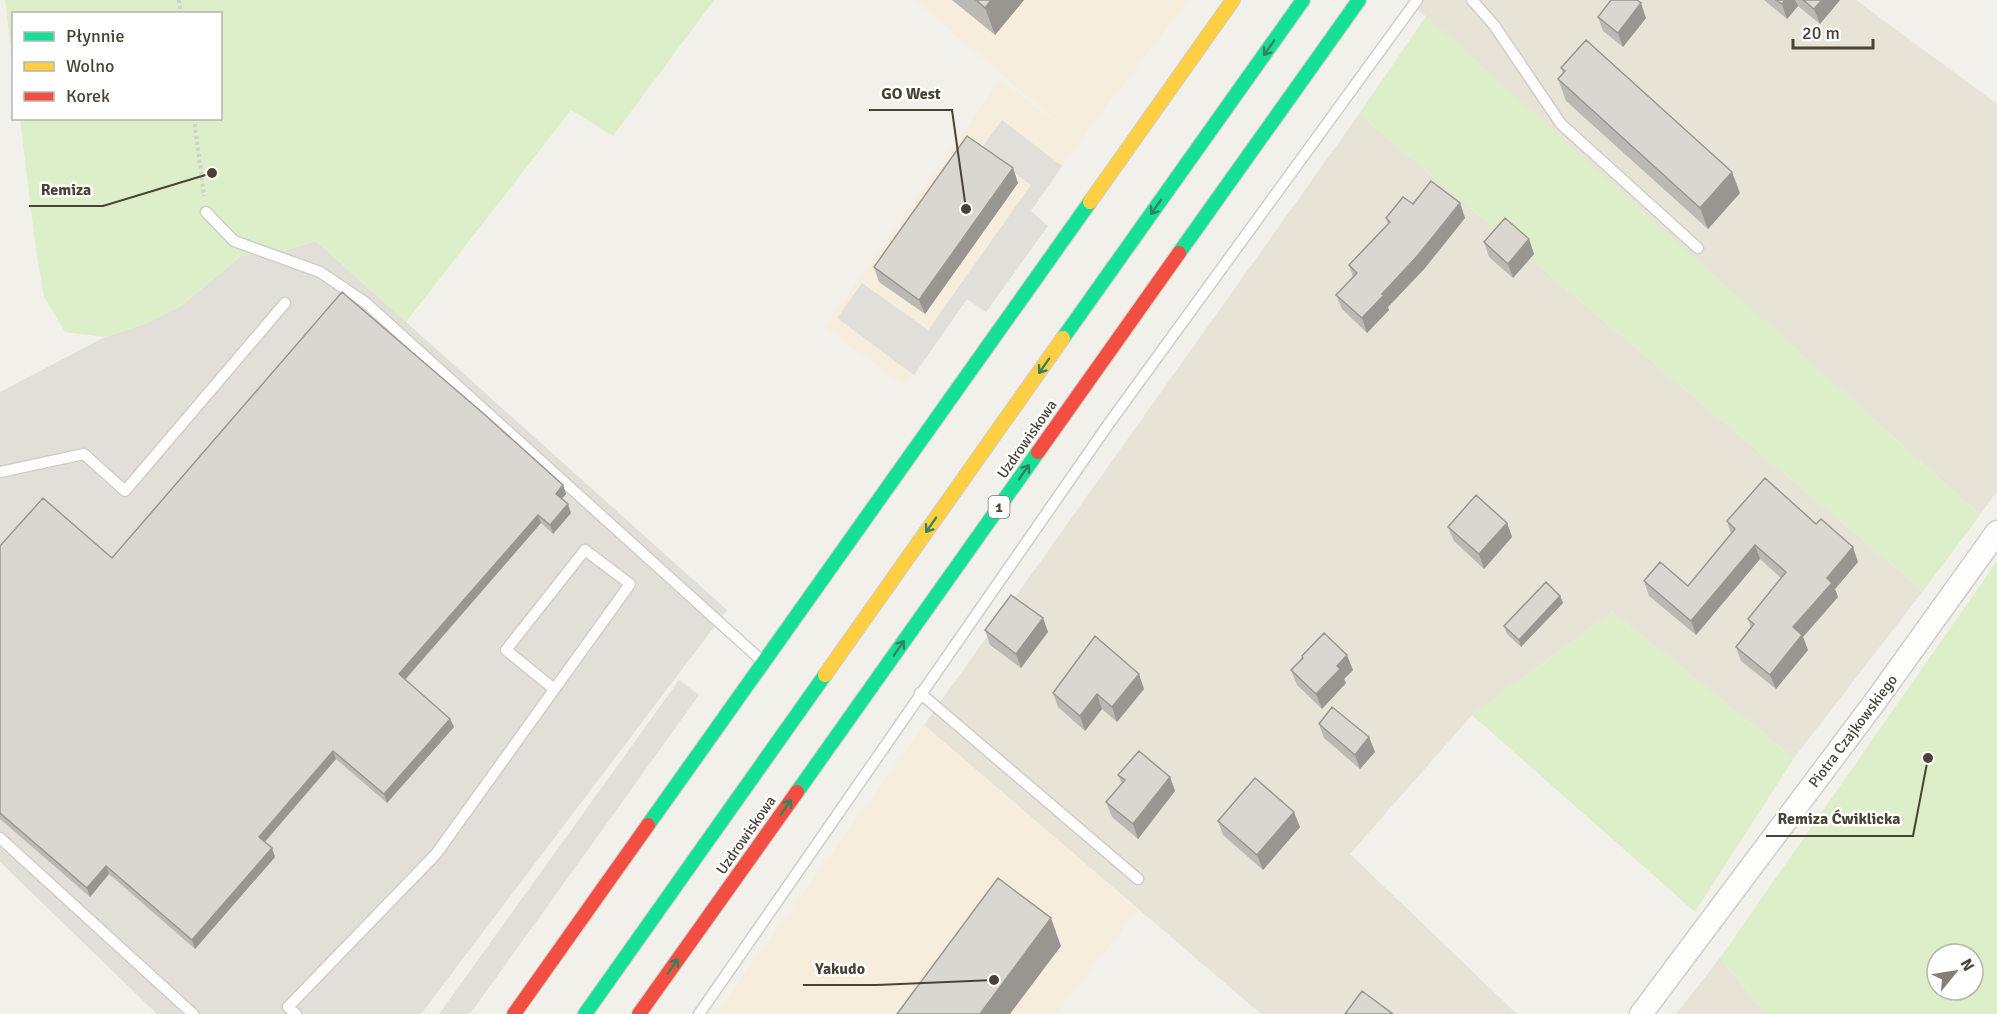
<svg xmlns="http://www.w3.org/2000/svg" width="1997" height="1014" font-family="Signika,sans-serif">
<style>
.residential{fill:#e7e3d7}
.commercial{fill:#f6eddc}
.industrial{fill:#e2dfd8}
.green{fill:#ddefc8;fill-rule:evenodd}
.parking{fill:#e1dfda}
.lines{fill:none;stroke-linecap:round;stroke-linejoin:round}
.lane-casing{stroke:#d0cec8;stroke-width:13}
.street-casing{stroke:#d0cec8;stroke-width:25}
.fast-casing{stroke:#d2cec0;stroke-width:16}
.slow-casing{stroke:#d2cec0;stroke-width:16}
.jam-casing{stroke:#d2cec0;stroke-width:16}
.path{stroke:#d2d0ca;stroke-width:4;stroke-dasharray:3 3;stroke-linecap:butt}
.lane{stroke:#fdfdfc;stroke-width:10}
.street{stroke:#fdfdfc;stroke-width:22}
.fast{stroke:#16e098;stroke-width:14}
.slow{stroke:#ffcf43;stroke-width:14}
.jam{stroke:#f24e42;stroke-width:14}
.wall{fill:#bbb9b4}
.shaded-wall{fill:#999692}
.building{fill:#dad7d1;stroke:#999692;stroke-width:1.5}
.oneway{stroke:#35825d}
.labels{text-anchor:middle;stroke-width:5;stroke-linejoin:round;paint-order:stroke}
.shield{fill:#fff;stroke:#807b72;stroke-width:1.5}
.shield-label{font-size:14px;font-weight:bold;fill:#4a4335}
.street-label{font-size:15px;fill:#4a4335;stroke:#fff}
.leader{fill:none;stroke:#4a4335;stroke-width:2}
.callout-dot{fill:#4a4335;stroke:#fff;stroke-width:2}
.callout-label{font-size:16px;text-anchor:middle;font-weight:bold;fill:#4a4335;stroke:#fff;stroke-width:5;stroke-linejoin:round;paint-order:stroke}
</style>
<rect width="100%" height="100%" fill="#f2f0ea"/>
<path class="residential" d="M1418,0h438l141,104v387l-17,24 -567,-510z
M1359,114l564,477 -129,167 -182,-146 -140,103 -122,139 167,160h-256l-337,-289z
M1720,958l46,56h-90z"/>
<path class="commercial" d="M915,0h273l-108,141 -175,245 -80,-59 175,-247 69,52z
M924,725l214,184 -82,105h-340z"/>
<path class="industrial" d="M316,241l411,369 -306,404h-264l-157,-152v-470l105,-55 40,-13 36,-18 60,-50 39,-4z"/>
<path class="green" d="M5,0h709l-101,136 -42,-26 -165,212 -90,-81 -36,11 -39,4 -60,50 -36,18 -40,13 -40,-5 -21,-35 -8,-46 -16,-132 200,-1v-104h-206l-1,52z
M1426,16l554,499 -57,76 -564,-477z
M1997,561v453h-231l-46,-56zM1937,954h36v36h-36z
M1612,612l182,146 -99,154 -223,-197z"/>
<path class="parking" d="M1002,120l60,46 -31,45 17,15 -62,86 -19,-13 -53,76 -77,-57 25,-35 66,47 103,-145 -50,-36z
M679,680l20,15 -229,319h-31z
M603,690l31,23 -218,301h-48z"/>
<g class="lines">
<g class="lane-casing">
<path id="lane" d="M1472,0l22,25 67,99 137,124
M206,212l28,29 86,31 46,31 395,357
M0,472l84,-18 41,37 160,-188
M920,693l218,186
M0,838l193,176
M296,1014l-8,-7 148,-153 194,-270 -45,-34 -79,100 48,39
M699,1014l411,-592 307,-422"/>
</g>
<g class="street-casing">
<path id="street" d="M1641,1014l236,-315 120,-167"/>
</g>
<g class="fast-casing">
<path id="fast" d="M1179,253l180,-253
M1063,338l240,-338
M797,792l241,-340
M648,825l442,-623
M585,1014l240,-339"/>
</g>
<g class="slow-casing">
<path id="slow" d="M1090,202l143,-202
M825,675l238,-337"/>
</g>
<g class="jam-casing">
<path id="jam" d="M1038,452l141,-199
M514,1014l134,-189
M639,1014l158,-222"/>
</g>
<path class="path" d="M179,0l2,14
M194,118l10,78"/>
<use href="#lane" class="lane"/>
<use href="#street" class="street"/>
<use href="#fast" class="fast"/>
<use href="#slow" class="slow"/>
<use href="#jam" class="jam"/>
</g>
<path class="wall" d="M952,0h72l-29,35z
M1764,0h76l-20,24 -22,-18 -11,13z
M1598,17l48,1 -23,29 -20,-16z
M1561,68l179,125 -32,36 -142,-128 -8,-22 5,-6z
M1013,168l5,15 -93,131 -46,-32 -5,-15z
M1460,203l5,15 -40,50 -37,39 1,3 -22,23 -25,-24 -6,-14 17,-18 -4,-12 39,-41 -2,-6 27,-14z
M1529,239l5,15 -21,24 -24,-21 -5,-15z
M563,485l3,9 -4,5 9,14 -18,21 -12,-11 -136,157 45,39 4,8 -67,76 -51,-44 -71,83 7,6 3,9 -80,92 -86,-75 -19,23 -90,-78v-273l112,12z
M1727,521l131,41 -23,27 3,8 -35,40 5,13 -32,39 -35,-28 -5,-14 15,-19 -3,-9 33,-41 -21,-19 -64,76 -47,-39 -5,-15 44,5 43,-52z
M1507,523l5,14 -28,32 -30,-28 -6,-14z
M1560,596l3,7 -42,44 -14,-13 -3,-8z
M1043,618l5,14 -27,36 -31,-23 -5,-15z
M1302,656l51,14 -9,9 2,4 -24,26 -25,-24 -6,-15 11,-12z
M1144,689l-27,33 -15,-13 -17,22 -27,-24 -5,-14z
M1319,724l50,13 6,15 -15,17 -36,-31z
M1118,775l52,2 5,14 -37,48 -26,-22 -6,-15 16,-18z
M1218,821l82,6 -37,43 -40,-35z"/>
<path class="shaded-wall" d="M991,0h33l-29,35 -10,-27z
M1785,0h10l3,6 -11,13 -5,-15z
M1822,0h18l-20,24 -6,-15z
M1641,3l5,15 -23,29 -5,-14z
M1013,168l5,15 -93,131 -6,-14z
M1732,172l8,21 -32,36 -8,-21z
M1460,203l5,15 -40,50 -37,39 1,3 -22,23 -5,-15 20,-24z
M1529,239l5,15 -21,24 -5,-14z
M563,485l3,9 -7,8 -3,-8z
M568,504l3,9 -18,21 -3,-9z
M538,515l3,8 -139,160 -3,-9z
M1507,523l5,14 -28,32 -5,-15z
M1755,545l5,14 -64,76 -5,-14z
M1853,547l5,15 -23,27 3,8 -35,40 5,13 -32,39 -6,-14 23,-48 34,-49z
M1560,596l3,7 -42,44 -2,-7z
M1043,618l5,14 -27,36 -5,-14z
M1347,655l6,15 -9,9 2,4 -24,26 -6,-15 21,-28z
M1139,674l5,15 -27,33 -5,-15z
M1097,694l5,15 -17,22 -5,-15z
M450,719l4,8 -67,76 -3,-9z
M1369,737l6,15 -15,17 -5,-14z
M333,751l3,8 -74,86 -3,-8z
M1170,777l5,14 -37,48 -5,-15z
M1294,812l6,15 -37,43 -6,-15z
M272,848l3,9 -80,92 -3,-9z
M106,866l3,8 -19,23 -3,-9z
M1051,918l10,28 -51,68h-30z"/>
<path class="building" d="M976,0h15l-6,8z
M1611,0h26l4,3 -23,30 -20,-16z
M1776,0h9l-3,4z
M1803,0h19l-8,9z
M1586,40l146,132 -32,36 -142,-129 7,-8 -4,-3z
M967,136l46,32 -94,132 -45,-33z
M1431,181l29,22 -41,51 -37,40 2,1 -22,23 -26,-23 21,-22 -8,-8 41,-43 -4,-4 17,-21 10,7z
M1505,218l24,21 -21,25 -24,-22z
M342,292l142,122 79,71 -7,9 12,10 -18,21 -12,-10 -139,159 51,45 -66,75 -51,-43 -74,86 13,11 -80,92 -86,-74 -19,22 -87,-75v-267l43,-48 69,60z
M1765,478l51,46 5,-5 32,28 -26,31 5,5 -39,44 9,8 -32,40 -34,-28 18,-23 -6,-5 38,-47 -31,-27 -64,76 -47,-40 16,-19 28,24 47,-57 -8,-8z
M1476,495l31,28 -28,31 -31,-27z
M1546,582l14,14 -41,44 -15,-14z
M1011,595l32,23 -27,36 -31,-24z
M1324,633l23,22 -10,11 3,3 -24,25 -25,-24 12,-12 -1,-2z
M1095,636l44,38 -27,33 -15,-13 -17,22 -27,-23z
M1332,707l37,30 -14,18 -36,-31z
M1139,751l31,26 -37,47 -27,-22 19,-22 -7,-5z
M1255,778l39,34 -37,43 -39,-34z
M998,878l53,40 -71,96h-83z
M1362,991l31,23h-48z"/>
<defs><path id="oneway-shaft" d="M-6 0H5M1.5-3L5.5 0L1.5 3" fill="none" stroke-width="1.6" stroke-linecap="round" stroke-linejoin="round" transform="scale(1.5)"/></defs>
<g class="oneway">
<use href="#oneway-shaft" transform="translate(1269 48) rotate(125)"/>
<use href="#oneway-shaft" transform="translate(1156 207) rotate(125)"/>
<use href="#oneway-shaft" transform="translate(1044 366) rotate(125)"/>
<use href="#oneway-shaft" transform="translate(1024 472) rotate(-55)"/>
<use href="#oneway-shaft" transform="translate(931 525) rotate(125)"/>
<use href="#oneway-shaft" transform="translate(899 648) rotate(-55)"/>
<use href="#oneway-shaft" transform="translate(786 807) rotate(-55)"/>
<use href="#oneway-shaft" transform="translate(673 966) rotate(-55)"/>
</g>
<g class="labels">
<rect class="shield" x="988.5" y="496" width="21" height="22" rx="4.5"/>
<g class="shield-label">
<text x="999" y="512">1</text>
</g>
<g class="street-label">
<text transform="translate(1027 439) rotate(-55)" y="5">Uzdrowiskowa</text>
<text transform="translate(1853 731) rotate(-53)" y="5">Piotra Czajkowskiego</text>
<text transform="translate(746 835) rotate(-55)" y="5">Uzdrowiskowa</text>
</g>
</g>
<path class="leader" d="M966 209L952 110H869M212 173L103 206H29M1928 758L1913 836H1766M994 980L877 985H803"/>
<g class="callout-dot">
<circle cx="966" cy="209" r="6"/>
<circle cx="212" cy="173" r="6"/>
<circle cx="1928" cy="758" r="6"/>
<circle cx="994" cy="980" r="6"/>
</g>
<g class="callout-label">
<text x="911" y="99">GO West</text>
<text x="66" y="195">Remiza</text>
<text x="1839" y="824">Remiza Ćwiklicka</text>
<text x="840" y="974">Yakudo</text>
</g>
<rect x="12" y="12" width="210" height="108" fill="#ffffff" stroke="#b7b4ae" stroke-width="1.5"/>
<rect x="24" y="32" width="30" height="9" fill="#16e098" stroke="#b7b4ae" stroke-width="1.5"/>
<text x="66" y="42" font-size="18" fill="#4a4335">Płynnie</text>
<rect x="24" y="62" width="30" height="9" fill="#ffcf43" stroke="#b7b4ae" stroke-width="1.5"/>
<text x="66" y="72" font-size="18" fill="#4a4335">Wolno</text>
<rect x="24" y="92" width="30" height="9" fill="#f24e42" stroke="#b7b4ae" stroke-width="1.5"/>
<text x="66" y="102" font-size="18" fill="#4a4335">Korek</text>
<g transform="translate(1955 972) rotate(60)"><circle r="28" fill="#ffffff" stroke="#b7b4ae" stroke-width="1.5"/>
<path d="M0-4.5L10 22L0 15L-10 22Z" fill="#858074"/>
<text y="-9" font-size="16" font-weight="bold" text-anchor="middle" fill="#4a4335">N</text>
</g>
<path d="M1793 39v9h80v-9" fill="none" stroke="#4a4335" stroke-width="3"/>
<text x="1802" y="39" font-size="18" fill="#4a4335" stroke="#ffffff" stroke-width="4.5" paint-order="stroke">20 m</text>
</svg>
